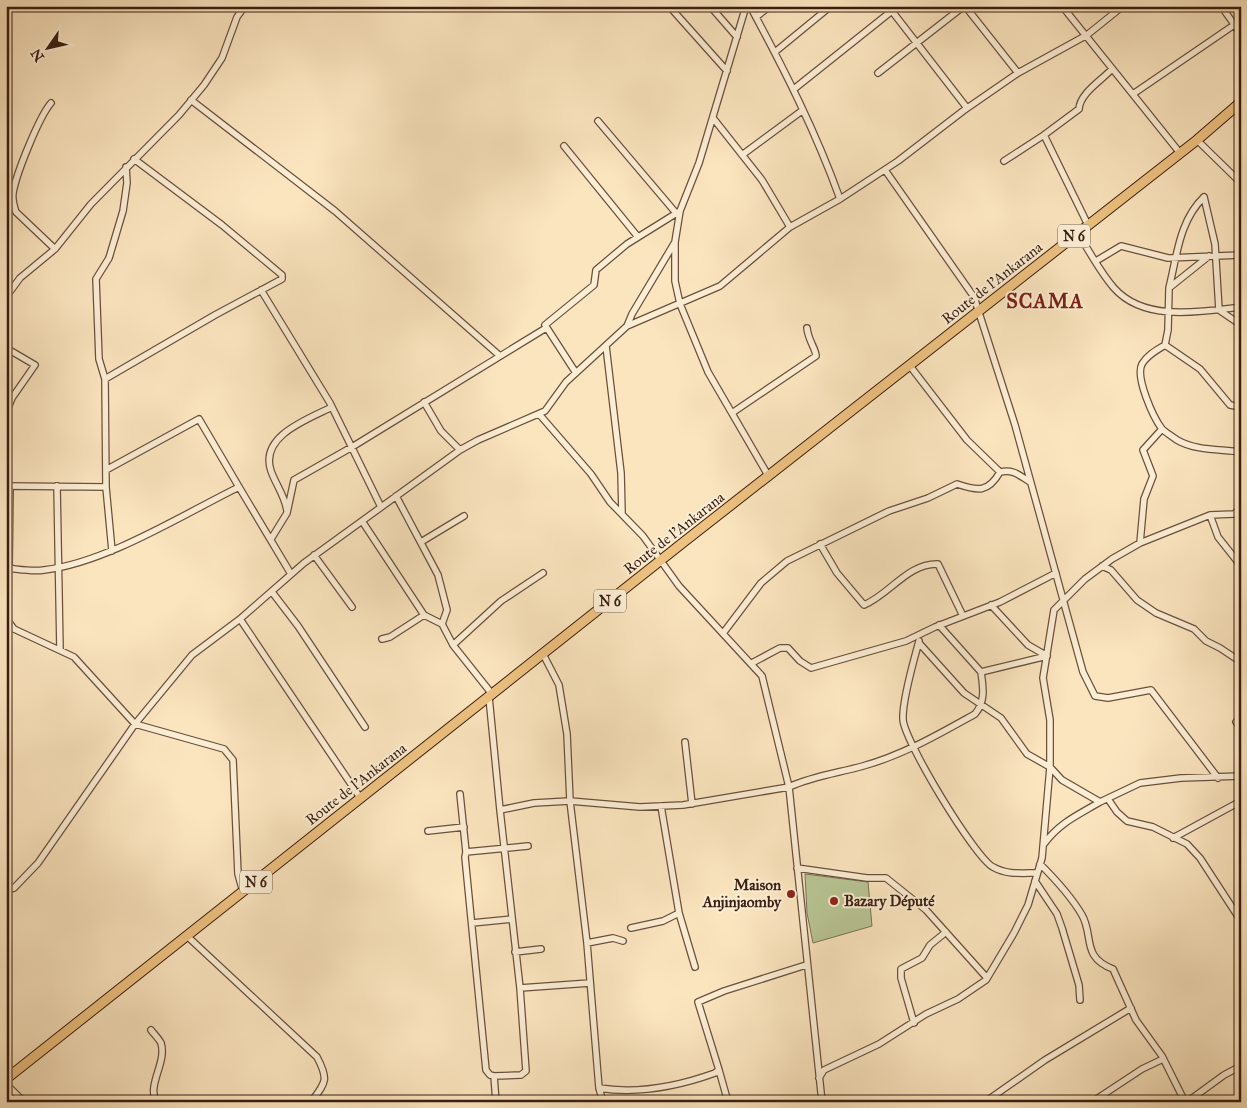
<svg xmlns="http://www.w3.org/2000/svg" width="1247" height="1108" font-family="'IM FELL Great Primer',serif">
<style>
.green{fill:#b9c696;stroke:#797254}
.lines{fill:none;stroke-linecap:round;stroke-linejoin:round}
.street-casing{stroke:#6a503d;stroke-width:8}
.primary-casing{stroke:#391e12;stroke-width:11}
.street{stroke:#fceed5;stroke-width:5.5}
.primary{stroke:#eec280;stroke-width:9}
.poi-dot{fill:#8f2418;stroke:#fceed5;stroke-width:2}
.labels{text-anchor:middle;stroke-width:4;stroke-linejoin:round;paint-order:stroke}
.shield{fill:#fceed5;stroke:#745c4c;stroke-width:1}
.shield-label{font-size:14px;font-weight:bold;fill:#391e12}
.street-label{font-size:15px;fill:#391e12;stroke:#fceed5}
.poi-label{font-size:15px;font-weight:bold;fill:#391e12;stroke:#fceed5;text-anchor:end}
.district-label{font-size:20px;font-weight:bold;letter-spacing:1px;fill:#7a1f14;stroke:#fceed5}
</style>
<rect width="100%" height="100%" fill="#fbe5bf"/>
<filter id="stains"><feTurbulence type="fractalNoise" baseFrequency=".004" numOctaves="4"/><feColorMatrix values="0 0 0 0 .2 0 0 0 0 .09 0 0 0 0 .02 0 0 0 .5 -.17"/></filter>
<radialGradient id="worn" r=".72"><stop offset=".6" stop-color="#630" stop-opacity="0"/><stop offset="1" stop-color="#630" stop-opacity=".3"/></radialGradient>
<path class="green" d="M805,874l63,8 4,44 -59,17 -6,-30z"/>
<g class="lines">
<g class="street-casing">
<path id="street" d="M669,6l58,65
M710,6l27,31
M746,6l-47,157 -19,48 -5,31v39l5,23 28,68 61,105
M750,6c34,63 66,126 90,193l58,-38 65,-50 55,-38 69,-38 36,-29
M888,6l79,102
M965,6l53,67
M1062,6l118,147
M1221,6l20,28
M756,17l14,-11
M775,52l56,-46
M878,73l86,-67
M794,89l104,-83
M1133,94l101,-69
M191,100l144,111 165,145
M51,103c-12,14 -35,71 -38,90 -1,6 1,13 3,19l39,37
M598,121l78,92
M1044,135l35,-26c1,-16 23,-29 33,-40
M1197,140l44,43
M564,146l74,91
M742,155l61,-45
M1004,161l40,-26 44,90
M885,170l89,127 41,128 68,247 12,24 13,2 43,-8 67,88
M1204,197l11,47 4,66 22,15
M790,227l50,-28
M1078,233c11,18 22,39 36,55 30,34 86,24 127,19
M1209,256l-40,32 -1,42 -3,15c-8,5 -18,10 -23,19 -7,13 11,53 20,65 3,3 11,8 15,11 19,11 43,9 64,12
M1096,261l25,-15 47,12 73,-3
M1169,288c8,-32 10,-67 35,-91
M261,290l69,113 51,104
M6,297l14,-19 35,-29 36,-45 88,-89 25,-30 18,-27 15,-41 8,-11
M627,326l93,-40 70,-59 -28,-47 -49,-62
M1165,345l35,24 30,36 11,2
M606,346l15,127 1,40
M6,348l29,17 -23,33 -6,15
M910,366l57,74 33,32
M576,373l-31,-48 49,-40 2,-15 31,-26 53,-33
M105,379l-6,-20 -3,-80 13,-21 14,-47 4,-28 -1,-16
M424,402l17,29 19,19
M732,413l84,-57c0,-7 -8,-16 -9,-28
M539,414l52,60 19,28 33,34 36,50 83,90 27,111c24,-11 49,-14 74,-21 40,-11 76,-32 112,-52 11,-13 8,-27 6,-42
M106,470l93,-51 40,68
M6,486l100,1 -1,-108 110,-64 67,-36v-4l-60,-50 -88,-66
M57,486l3,164
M106,487l6,64
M396,496l42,79 9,35 -5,14
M287,511c-2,-15 -11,-26 -16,-40 -12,-35 37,-52 61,-64
M1210,515l8,22 23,29
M362,521l62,94
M271,539l16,-26 7,-33 58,-33 194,-119
M421,542l43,-26
M1140,543l4,-44 9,-23 -10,-26 19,-21
M820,544l17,29 27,32c25,-10 44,-42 74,-41l25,52
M314,555l38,52
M1102,566l9,4 26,30 19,13 38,16 12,12 14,7 21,14
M6,568c12,1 26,4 38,2 62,-7 138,-55 195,-83l52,87
M9,568l1,-82
M272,592l26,34 67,101
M991,605l37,40 19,11
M6,618l8,11 60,28 61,67 89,25 9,11 5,114 5,18
M939,625l42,47 66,-16
M724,632l37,-49 26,-22 102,-50 39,-13 29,-14c21,7 31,9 43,-12 13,-3 19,3 30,10
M382,639l8,-2 34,-22 18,9 11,21 39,49
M919,641c-5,19 -17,59 -16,78 0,20 72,139 90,148 14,8 29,6 44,6
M919,643l45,50 37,25 26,36 23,13 12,13 38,22 40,-19 41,-5 60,-2
M453,645l48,-44 42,-28
M543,654l16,31 8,49 3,67 17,142 12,145 4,14
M752,663l28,-15h8l12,13 11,7 95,-27 29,-14 65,-25 56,-29
M489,697l11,113 34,-7 36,-2 70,6 43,-2 106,-18 33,315
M1241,718l-5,4 5,7
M685,742l7,62
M460,794l6,58
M361,799l-121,-180 64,-56 156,-113 18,-10 67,-29 21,-29 61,-56 5,-12 43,-72
M1108,799l9,13 10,9 26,6 34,17 13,14 41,63
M661,806l18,107 16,54
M428,831l36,-4
M1173,838l68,-37
M1044,844c15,-21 34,-29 56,-42
M1040,864c16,16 31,32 42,51 12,21 -1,42 31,54l23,51 26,36 23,46
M797,868l70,10h19l40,32 61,68
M1035,881l22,33 5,14 17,57 1,15
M6,890l8,-2 24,-25 97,-139 57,-69 48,-36
M472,923l40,-4
M631,928l32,-7 16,-8
M187,936l130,121c12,23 9,25 -6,45
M587,943l26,-5 10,3
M515,952l26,-3
M520,988l70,-5
M914,1023l-13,-45v-9l21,-11 8,-13 16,-13
M151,1030c3,4 8,9 10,13 6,20 -14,41 -5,59
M719,1070l9,32
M494,1076l-4,-1 -4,-5 -21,-213 1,-5 62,-6
M819,1078l5,-8 55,-26 47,-30 32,-15 28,-19 28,-47 14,-28 14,-47 8,-91v-47l-7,-42 11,-68 31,-31 27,-20 28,-16 70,-28 24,-1 7,-6
M6,1084l18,18
M599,1088c38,6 80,-2 116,-15l4,-3 -21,-68 26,-11 82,-26
M496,1102l-2,-26 27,-1 5,-4 -6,-83 -20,-178
M985,1102l60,-42 86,-52
M1092,1102l50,-33 21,-10
M1187,1102l37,-27 17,-9"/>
</g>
<g class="primary-casing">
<path id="primary" d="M6,1079l679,-538 512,-401 44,-38"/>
</g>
<use href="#street" class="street"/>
<use href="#primary" class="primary"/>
</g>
<g class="poi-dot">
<circle cx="791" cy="894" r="5"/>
<circle cx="834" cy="901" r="5"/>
</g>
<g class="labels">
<g class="shield">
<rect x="1058" y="224.5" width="32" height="23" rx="4"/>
<rect x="594" y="589.5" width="32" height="23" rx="4"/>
<rect x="240" y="870.5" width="32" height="23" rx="4"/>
</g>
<g class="shield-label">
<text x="1074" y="241">N 6</text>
<text x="610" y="606">N 6</text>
<text x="256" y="887">N 6</text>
</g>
<g class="street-label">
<text transform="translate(992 283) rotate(-38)" y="5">Route de l'Ankarana</text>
<text transform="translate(674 533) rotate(-38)" y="5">Route de l'Ankarana</text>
<text transform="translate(356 784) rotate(-38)" y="5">Route de l'Ankarana</text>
</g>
<g class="poi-label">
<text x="781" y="890">Maison<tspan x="781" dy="17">Anjinjaomby</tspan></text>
<text x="844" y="906" text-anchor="start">Bazary Député</text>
</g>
<g class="district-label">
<text x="1045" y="308">SCAMA</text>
</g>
</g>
<rect width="1247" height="1108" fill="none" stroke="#fbe5bf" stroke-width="25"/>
<rect x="8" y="8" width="1232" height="1093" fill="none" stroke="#391e12" stroke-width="2.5"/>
<rect x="12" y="12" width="1222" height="1083" fill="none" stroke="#391e12"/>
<g transform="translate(48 48) rotate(236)" stroke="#fceed5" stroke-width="4" paint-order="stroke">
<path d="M0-4L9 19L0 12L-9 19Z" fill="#391e12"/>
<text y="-8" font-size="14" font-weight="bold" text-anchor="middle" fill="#391e12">N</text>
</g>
<rect width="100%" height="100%" filter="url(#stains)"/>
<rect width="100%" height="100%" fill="url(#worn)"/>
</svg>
